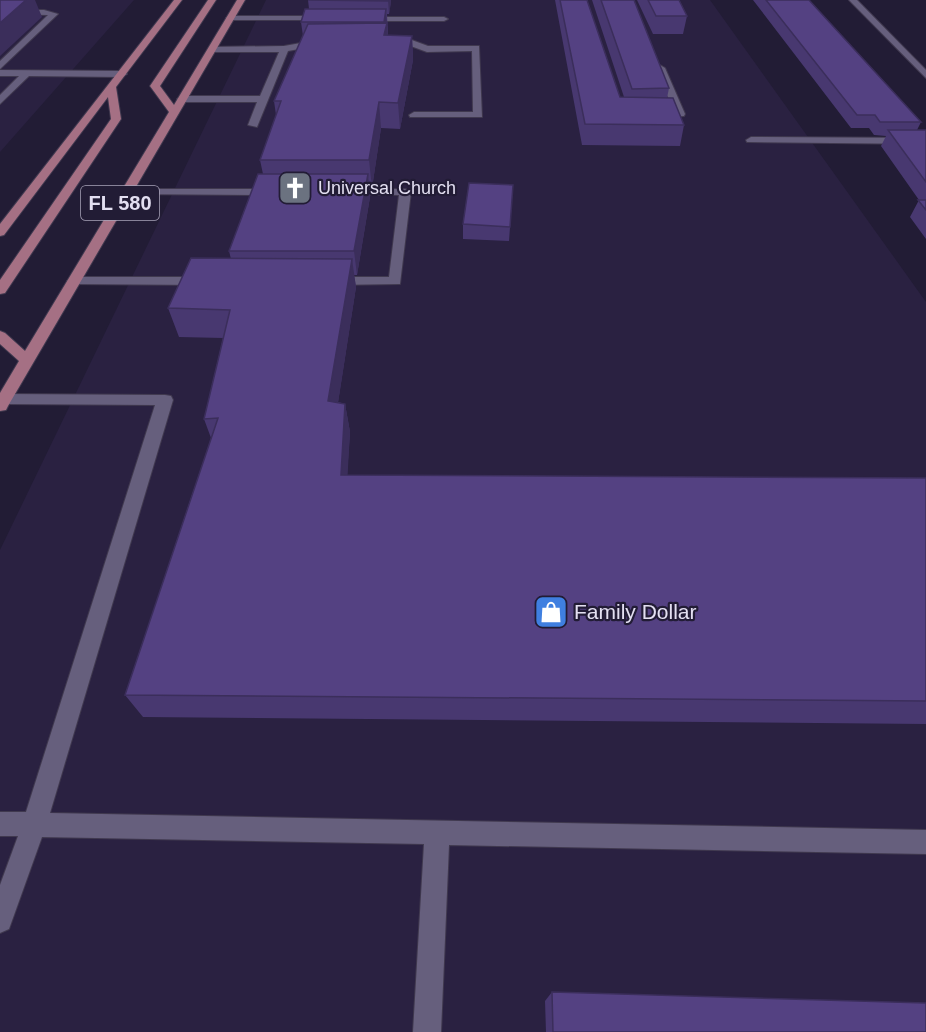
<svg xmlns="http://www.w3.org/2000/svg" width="926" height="1032" font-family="Helvetica,sans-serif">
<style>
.built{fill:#2a2141}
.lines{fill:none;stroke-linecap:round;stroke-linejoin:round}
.service-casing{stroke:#40394f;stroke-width:2}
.minor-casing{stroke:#40394f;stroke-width:2}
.primary-casing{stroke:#40394f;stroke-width:2}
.service{fill:#665f7d;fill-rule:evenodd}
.minor{fill:#665f7d;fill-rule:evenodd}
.primary{fill:#a57084;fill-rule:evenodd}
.wall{fill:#483870}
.shaded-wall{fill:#3b2e5b}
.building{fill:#544182;stroke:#3b2e5b;stroke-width:1.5}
.labels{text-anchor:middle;stroke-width:4.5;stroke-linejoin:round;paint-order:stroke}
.far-poi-label{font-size:18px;fill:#e3dff1;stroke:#221c35;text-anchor:start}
.shield{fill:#221c35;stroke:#a9a4b9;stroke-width:1.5}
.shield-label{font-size:20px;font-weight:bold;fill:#e3dff1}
.poi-label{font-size:21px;fill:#e3dff1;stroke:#221c35;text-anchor:start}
</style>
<rect width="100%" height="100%" fill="#221c35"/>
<path class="built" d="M0,0h134l-134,152z
M266,0h444l216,302v730h-926v-482z"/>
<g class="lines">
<g class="service-casing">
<path id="service" d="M0,10h44l14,4 -58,55v-8l48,-46 -48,-1z
M230,16h97l4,2 -4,2h-100l-1,-2z
M364,17h80l4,2 -4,2h-83v-4z
M323,39l4,3 -1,2 -38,7 -31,76 -9,-2 9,-23h-75l-5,-3 5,-3h78l19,-44h-67l-3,-1v-4l75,-1z
M390,39h19l19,7h51l3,71h-72l-1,-2 5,-3h59l-1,-61 -45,1 -19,-7 -21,-1v-4z
M660,65l5,3 20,46 -1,2 -27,2 -5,-3 5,-3 17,-1 -19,-43z
M0,70l122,1 5,3 -5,3 -93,-1 -29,28v-9l19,-19h-19z
M751,137l175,1v6l-179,-2 -1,-2z
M127,189h148l6,3 -6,3 -152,-1v-4z
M345,189h60l6,3 -11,92 -67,1 -7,-4 7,-4h56l10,-82 -58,-1 -2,-2z
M74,277h129l7,4 -7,4 -134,-1 -2,-3z
M4,394l161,1 6,1 2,4 -123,413 876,17v24l-477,-9 -8,187h-28l11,-188 -382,-7 -33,92 -9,4v-48l18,-49h-18v-24h26l129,-407 -151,-1 -4,-1v-8z"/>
</g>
<g class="minor-casing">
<path id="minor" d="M849,0h8l69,70v8z"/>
</g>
<g class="primary-casing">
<path id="primary" d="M174,0h8l-66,87 5,32 -116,174 -5,1v-14l111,-161 -3,-22 -104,138 -4,1v-12z
M208,0h8l-56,86 14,19 63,-105h8l-237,406 -2,4 -6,1v-18l19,-32 -19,-17v-13l5,2 20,18 144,-239 -19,-26z"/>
</g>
<use href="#service" class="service"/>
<use href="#minor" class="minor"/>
<use href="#primary" class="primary"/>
</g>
<path class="wall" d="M308,0h83l-2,14h-2l1,21 24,1 1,24 -13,69 -19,-1 -9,60h-3l1,9 -13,78h-3l2,12 -18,115 7,2 5,28 -3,43 579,3v246l-783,-7 -18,-22 86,-257 -7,-19 19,-81 -44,-1 -11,-29 63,-49 -2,-8 34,-77 -3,-14 16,-45 -2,-14 29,-65 -2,-14 8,-13z
M555,0h32l33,97h4l-32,-97h42l35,88 -2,10 17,27 -4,21 -98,-1z
M637,0h42l8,16 -4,18h-30z
M753,0h56l112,122 -4,8h9v109l-16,-22 9,-17 -38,-54 5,-10 -12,-1 -5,-7h-18z
M513,185l-4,56 -46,-2v-15z
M552,992l374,40h-380l-1,-31z"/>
<path class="shaded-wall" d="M26,0h9l7,17 -42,39v-33z
M388,0h3v3l-2,11z
M386,9l1,15 2,23 -5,-12v-13z
M412,36l1,24 -13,69 -2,-26z
M379,102l2,26 -9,60 -3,-28z
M368,174l2,23 -13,78 -3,-24z
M352,259l4,28 -22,142 -6,-28z
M345,404l5,28 -4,71 -5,-28z"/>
<path class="building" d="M0,0h26l-26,23z
M308,0h80v1z
M560,0h27l33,97 53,1 11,27 -99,-1z
M601,0h33l35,88 -37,1z
M648,0h31l8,16h-31z
M766,0h43l112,122h-41l-5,-7h-18z
M305,9h81l-2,13h-83z
M387,23l-3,12 28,1 -14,67 -19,-1 -10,58h-109l21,-59h-7l34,-77z
M888,130h38v52z
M258,174h110l-14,77h-125z
M469,183l44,2 -3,42 -47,-3z
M918,200h8v10z
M191,258l161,1 -24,142 17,3 -4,71 585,3v223l-801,-6 93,-277 -14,1 26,-109 -62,-2z
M552,992l374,11v29h-373z"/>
<defs>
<g id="church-square" transform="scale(1.725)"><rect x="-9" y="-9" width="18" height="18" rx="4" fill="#6b7280" stroke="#221c35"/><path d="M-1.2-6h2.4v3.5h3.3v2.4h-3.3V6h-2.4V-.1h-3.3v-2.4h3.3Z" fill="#fff"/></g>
<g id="shop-square" transform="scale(1.725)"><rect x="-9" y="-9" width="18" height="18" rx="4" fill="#3f7fe0" stroke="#221c35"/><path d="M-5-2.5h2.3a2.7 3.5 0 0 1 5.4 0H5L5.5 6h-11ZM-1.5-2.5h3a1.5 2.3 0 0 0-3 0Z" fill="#fff"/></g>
</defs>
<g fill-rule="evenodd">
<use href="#church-square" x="295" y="188"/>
<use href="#shop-square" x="551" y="612"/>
</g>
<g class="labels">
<g class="far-poi-label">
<text x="318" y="194">Universal Church</text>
</g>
<rect class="shield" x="81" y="186" width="78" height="34" rx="4.5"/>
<g class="shield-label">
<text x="120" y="210">FL 580</text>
</g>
<g class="poi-label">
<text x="574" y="619">Family Dollar</text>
</g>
</g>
</svg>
